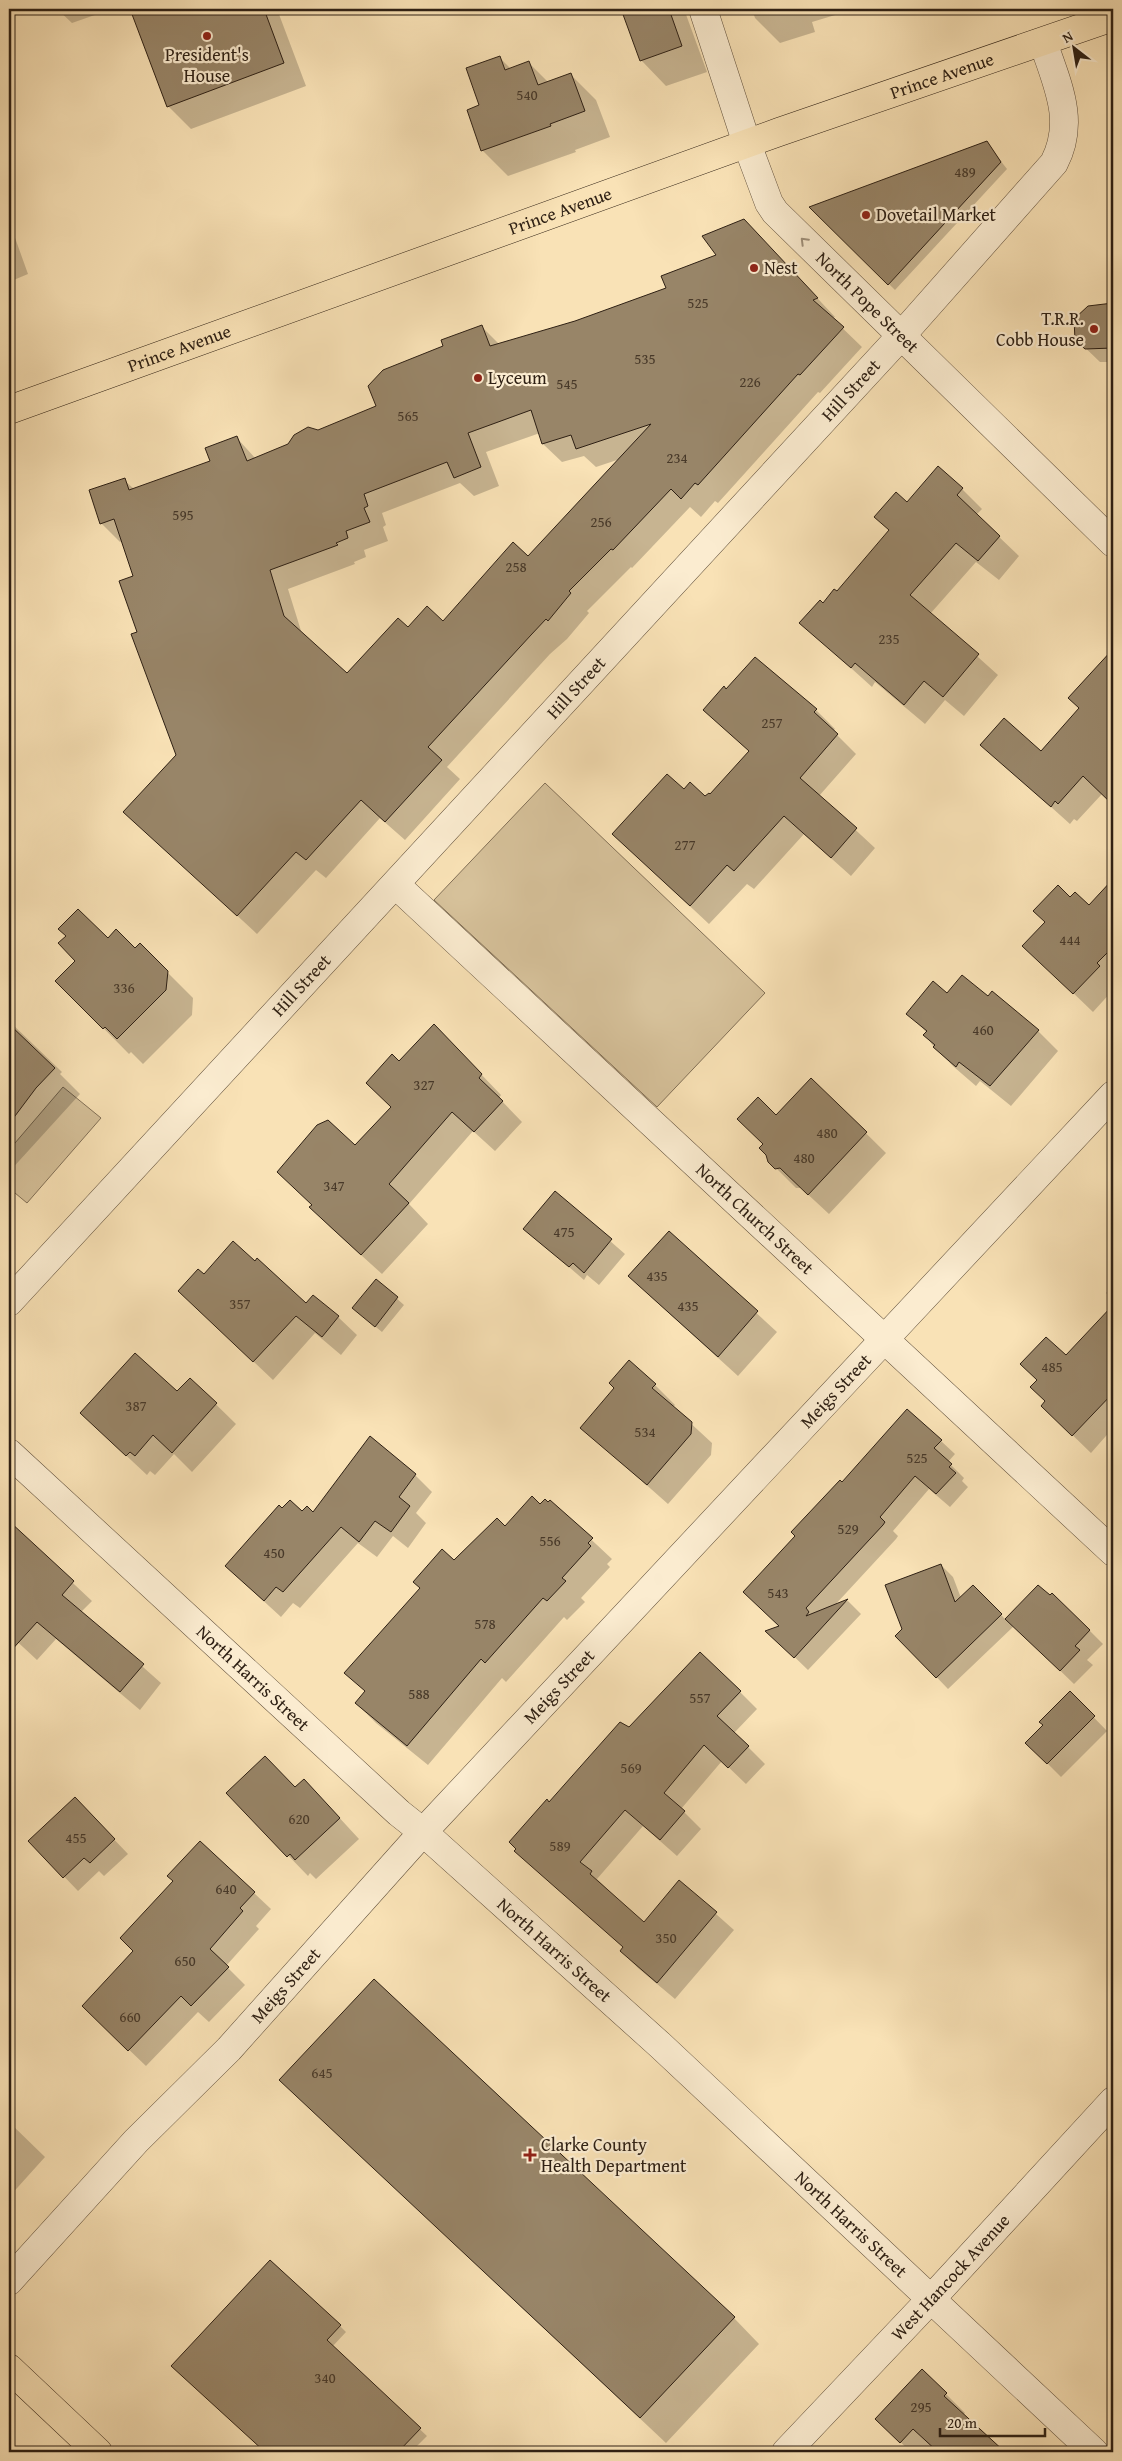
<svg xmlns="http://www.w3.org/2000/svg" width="1122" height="2461" font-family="'Gentium Book Plus',serif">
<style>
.green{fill:#d6c19a;stroke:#827057}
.shadow{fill:#0003;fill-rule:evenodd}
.building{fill:#988568;stroke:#2e2014;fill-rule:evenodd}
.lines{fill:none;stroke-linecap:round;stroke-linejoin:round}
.minor-casing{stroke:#61503c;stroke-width:29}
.major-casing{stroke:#2e2014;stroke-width:29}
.minor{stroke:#fbecd0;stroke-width:28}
.major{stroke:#f9e2b6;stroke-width:28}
.oneway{stroke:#9f907b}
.poi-dot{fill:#8f2418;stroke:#fbecd0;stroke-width:2}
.labels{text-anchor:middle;stroke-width:4.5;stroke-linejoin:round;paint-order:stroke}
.number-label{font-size:15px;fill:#483929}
.poi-label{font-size:18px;fill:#2e2014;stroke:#fbecd0;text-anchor:start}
.street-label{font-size:18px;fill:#2e2014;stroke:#fbecd0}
</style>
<rect width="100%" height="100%" fill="#f9e2b6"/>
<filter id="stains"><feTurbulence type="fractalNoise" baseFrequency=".004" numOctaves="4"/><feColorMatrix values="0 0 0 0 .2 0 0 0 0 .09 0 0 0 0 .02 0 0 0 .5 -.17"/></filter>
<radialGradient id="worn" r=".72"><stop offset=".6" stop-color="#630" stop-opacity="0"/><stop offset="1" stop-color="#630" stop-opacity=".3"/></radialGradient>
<path class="green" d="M545,783l220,210 -108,114 -223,-207z
M63,1087l38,31 -74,85 -18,-15v-38z"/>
<path class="shadow" d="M57,9h55l-40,14z
M132,9h145l29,77 -115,43 -23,-23z
M623,9h61l23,63 -41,14 -25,-26z
M752,9h103l-43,13 3,10 -35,11 -25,-25z
M500,58l11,11 18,-6 19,19 22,-8 26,26 14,37 -35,13 1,2 -68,24 -26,-26 -1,-44z
M986,142l21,27 -112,121 -84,-83z
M9,221l19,53 -19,8z
M763,240l72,77 -3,1 30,29 -42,46 -2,-1 -100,111 -3,-2 -14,16 -11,-10 -58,61 -1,-1 -44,44 2,2 -22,26 -17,15 -103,113 13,12 -55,61 -25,-22 -54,60 -10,-8 -59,64 -132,-122 52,-57 -39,-122 -4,-56 -12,-36 -2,1 -19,-19 23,-43 10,9 78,-27 24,-25 20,22 122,-52 67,-60 37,-20 18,18 75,-23 93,-33zM540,433l3,11 19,18 22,-6 12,11 24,-8 -92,98 -85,65 -35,7 -61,46 -45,-41 -14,-45 67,-25 -1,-2 12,-5 -2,-7 24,-9 -5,-14 3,-2 -4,-12 78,-30 14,13 25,-10 -13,-34z
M1113,297v65h-13l-24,-23z
M962,489l20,20 -6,6 43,41 -20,24 -23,-18 -46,52 68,61 -34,41 -19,-16 -20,24 -50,-42 -3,5 -71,-64 36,-30 53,-62 -15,-14 32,-14z
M1110,658l3,3v144l-11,-11 -25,27 -3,-2 -4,5 -88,-79 59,8 40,-44z
M756,659l60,51 19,19 -2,2 23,23 -37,42 56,52 -24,28 -47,-42 -50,55 -7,-5 -38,40 -76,-71 51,-62 21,7 6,-2 39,-44 -45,-42 22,-19z
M1113,881v109l-20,22 -50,-48 3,-41 24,-24 19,8z
M67,936l41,4 27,10 5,-5 53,53 -1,17 -49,49 -12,-12 -2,2 -72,-73 20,-20z
M992,993l46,38 20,20 -47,55 -31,-25 -4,5 -22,-19 -20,-20 -9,-12 2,-2 -19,-20 80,-15z
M9,1021l53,51 -2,2 20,20 -71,78z
M454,1046l47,49 -2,3 23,24 -27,29 -22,-20 -64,73 19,20 -46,50 -52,-47 -19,-20 2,-2 -35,-33 77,-26 37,-39 7,-45z
M811,1079l75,74 -57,61 -28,-26h-5l-27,-27 -5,-17 12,-28z
M555,1193l70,61 -26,31 -12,-10 -3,5 -59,-51z
M669,1233l108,99 -39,44 -88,-80z
M204,1276l134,41 19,18 -16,20 -26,-22 -42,47 -74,-70z
M376,1280l28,25 -22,27 -22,-18z
M1113,1285v15l-7,-7z
M1113,1307v121l-22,25 -31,-30 -14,-21 20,-45z
M190,1379l46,45 -44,48 -18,-18 -19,21 -5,-4 -3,4 -46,-43 76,-39z
M655,1385l20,20 -2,2 39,36 -1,12 -43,49 -86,-76z
M941,1441l14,13 -7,8 16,16 -2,3 6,6 -18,20 -21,-18 -36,42 5,5 -2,3 -62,67 14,-5 13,13 -53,56 -27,-26v-18l62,-142z
M415,1475l17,17 -16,21 10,10 -18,25 -15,-12 -16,21 -19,-14 -58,65 -7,-5 -12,14 -38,-35 39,-72 31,4z
M550,1501l62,58 -5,5 3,3 -29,31 4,4 -18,18 -3,-3 -58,65 -4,-4 -74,87 -52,-42 -20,-20 10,-11 -20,-19 108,-111 86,-57z
M9,1523l83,78 -11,11 80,71 -21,27 -84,-71 -19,21 -28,-26z
M941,1565l12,12 8,21 12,-12 33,34 83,10 14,14 -16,16 6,5 -19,19 -60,-58 -66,63 -51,-53 7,-7z
M740,1692l17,17 -23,24 31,31 -19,20 -24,-23 -41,48 20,20 -24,27 -34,-30 -46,53 47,45 36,-42 54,48 -59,69 -37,-31 -17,-17 3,-3 -108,-97 34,-47 80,-75z
M1070,1693l37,38 -46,46 -34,-34z
M295,1788l28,12 36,39 -43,40 -6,-6 -2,3 -80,-83z
M88,1812l40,42 -24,22 -5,-5 -21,20 -48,-50z
M254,1893l17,16 -15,17 3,3 -33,37 19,19 -36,37 -11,-10 -52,54 -46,-44z
M280,2080l454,238 25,26 -93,99z
M9,2122l36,35 -36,40z
M340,2326l6,6 -14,15 95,89 -16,16h-154l-3,-3 4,-4 -79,-72z
M946,2394l19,19 -2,2 39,37h-63l-5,-5 -5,5h-18l-15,-14z"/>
<path class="building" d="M130,9h134l20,54 -117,44z
M621,9h48l13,37 -42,15z
M500,56l5,14 24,-9 9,24 33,-12 14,38 -35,13 1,2 -70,25 -14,-41 12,-5 -13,-37z
M987,141l14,21 -113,123 -79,-78z
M744,219l74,79 -5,2 31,27 -44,48 -2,-1 -100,111 -3,-2 -14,16 -10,-10 -58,61 -2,-1 -42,42 2,2 -23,28 -2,-2 -15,16 -103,112 14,13 -57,62 -24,-22 -55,60 -10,-8 -59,64 -114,-104 53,-57 -45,-121 6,-2 -18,-51 14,-5 -19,-57 -14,5 -11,-34 36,-12 4,12 81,-29 -5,-13 32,-12 10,25 41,-17 6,-9 14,-8 10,3 58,-24 -8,-20 15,-16 60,-24 -2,-6 41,-15 8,21 85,-25 91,-33 -5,-12 55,-21 -14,-19zM531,410l11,34 29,-9 5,14 75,-25 -123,132 -15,-14 -70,79 -16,-15 -19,21 -10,-9 -51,55 -63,-57 -14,-46 68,-25 -2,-2 12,-5 -2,-7 24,-9 -6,-14 4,-2 -4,-12 83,-32 7,16 27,-11 -13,-34z
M1113,303v45l-28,1 -10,-9 -1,-21 14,-13z
M938,466l25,22 -6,7 43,41 -22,25 -22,-18 -46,52 69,59 -36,43 -19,-16 -20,24 -49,-42 -4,5 -52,-45 21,-23 3,3 11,-14 3,2 52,-61 -15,-13 22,-25 11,10z
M1113,649v156l-30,-29 -25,28 -3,-3 -4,6 -71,-62 24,-27 37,33 38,-43 -11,-10z
M755,657l62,52 -3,3 24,22 -38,44 57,50 -26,30 -47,-42 -50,55 -7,-6 -37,41 -78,-72 55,-60 17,15 6,-7 15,14 4,-3 1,1 39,-43 -46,-41 21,-24 2,3z
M1113,879v68l-16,16 3,3 -27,28 -51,-48 23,-24 -12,-11 25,-26 12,12 5,-5 14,13z
M78,909l30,29 8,-9 19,19 5,-5 28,28 -2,19 -49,49 -12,-12 -2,2 -48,-48 20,-20 -17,-18 8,-7 -8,-7z
M962,975l26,21 4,-5 47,39 -49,56 -31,-24 -3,5 -23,-20 2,-2 -12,-10 4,-4 -21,-17 27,-33 14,12z
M9,1024l46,44 -19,20 -27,36z
M434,1024l48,50 -3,4 24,23 -29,31 -22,-20 -63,72 20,19 -48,52 -52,-48 3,-2 -35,-33 40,-47 11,-5 27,25 36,-38 -25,-24 26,-29 7,7z
M811,1078l56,54 -59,63 -28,-27 -5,1 -7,-7 -2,-7 -7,-7 4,-4 -26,-25 21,-22 18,18z
M555,1191l57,48 -28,34 -11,-10 -4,4 -46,-38z
M669,1231l89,80 -40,46 -90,-81z
M233,1241l22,20 2,-3 49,45 7,-8 26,21 -17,21 -26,-21 -43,46 -75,-71 20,-22 6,5z
M376,1279l22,18 -23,30 -23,-19z
M1113,1305v88l-41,43 -31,-30 4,-5 -15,-14 7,-7 -17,-16 26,-27 20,18z
M135,1353l42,38 13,-13 27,25 -45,50 -19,-18 -18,21 -5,-4 -4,4 -46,-43z
M629,1360l27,24 -4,4 40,34 -1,12 -44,51 -67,-57 34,-40 -5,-5z
M907,1409l35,31 -8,8 18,16 -3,3 7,6 -20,21 -21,-18 -35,41 5,5 -2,3 -77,83 3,4 -3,4 42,-17 -54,59 -29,-27 14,-5 -36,-34 52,-56 -4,-4 49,-52 2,2z
M370,1436l46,38 -17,23 11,9 -19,26 -16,-11 -16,21 -18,-15 -58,65 -7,-5 -12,14 -39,-35 54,-61 3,3 8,-8 12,11 5,-5 6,6z
M532,1496l8,8 5,-5 3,3 2,-2 43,38 -5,5 3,3 -29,32 4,3 -19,20 -4,-3 -58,65 -4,-4 -74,87 -52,-43 10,-12 -21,-18 76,-85 -7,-6 29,-33 12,11 43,-42 8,8z
M9,1521l65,60 -12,14 82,69 -24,28 -83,-70 -28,31z
M941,1564l14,38 18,-17 29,29 -66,64 -41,-42 7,-7 -17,-44z
M1038,1585l12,10 2,-2 38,37 -15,16 5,4 -20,21 -55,-52z
M700,1652l41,39 -24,25 32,30 -21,22 -24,-23 -40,48 21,18 -25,29 -35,-30 -45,52 12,9 -2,3 54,48 35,-42 38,32 -60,71 -37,-32 3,-4 -109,-96 2,-2 -7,-7 38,-43 2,3 71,-80 9,5z
M1070,1691l25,25 -48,48 -22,-21 18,-18 -4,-3z
M265,1756l30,31 9,-8 36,39 -45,42 -5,-6 -3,3 -61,-64z
M75,1797l40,42 -25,24 -6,-5 -21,20 -35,-37z
M200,1841l55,51 -15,16 3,3 -33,38 19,18 -38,39 -10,-10 -53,55 -46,-45 51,-55 -13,-13 53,-57 -6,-5z
M374,1979l361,338 -95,101 -361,-338z
M270,2260l71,65 -14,15 94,88 -23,24h-133l-94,-86z
M922,2369l25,24 -3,3 61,56h-67l-25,-23 -13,14 -25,-24z"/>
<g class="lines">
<g class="minor-casing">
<g id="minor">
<path id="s1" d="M703,9l44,135 22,59 6,9 338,331"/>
<path id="s2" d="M396,885l717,667"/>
<path id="s3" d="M9,1302l891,-965 154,-174c22,-42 3,-79 -11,-121"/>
<path id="s4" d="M9,1453l390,360 24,19 237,213 434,407"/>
<path id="s5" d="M9,2281l127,-140 93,-92 194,-217 690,-737"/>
<path id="s6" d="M786,2452l145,-153 182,-198"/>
</g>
</g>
<g class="major-casing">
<g id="major">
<path id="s7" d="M9,410l770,-278 334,-115"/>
<path d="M9,2368l89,84"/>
</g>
</g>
<use href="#minor" class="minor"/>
<use href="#major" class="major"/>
</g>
<defs><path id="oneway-chevron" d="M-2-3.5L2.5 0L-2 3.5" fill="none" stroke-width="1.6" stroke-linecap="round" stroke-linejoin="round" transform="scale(1.25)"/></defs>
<use class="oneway" href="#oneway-chevron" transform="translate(804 241) rotate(-135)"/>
<g class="poi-dot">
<circle cx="207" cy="36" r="5"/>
<circle cx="866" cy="215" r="5"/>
<circle cx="754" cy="268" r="5"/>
<circle cx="1094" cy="329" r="5"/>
<circle cx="478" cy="378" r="5"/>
<path d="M527.5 2147.5h5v5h5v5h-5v5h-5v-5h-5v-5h5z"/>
</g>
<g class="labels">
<g class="number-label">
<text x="527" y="100">540</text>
<text x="965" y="177">489</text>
<text x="698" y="308">525</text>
<text x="645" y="364">535</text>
<text x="750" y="387">226</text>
<text x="567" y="389">545</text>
<text x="408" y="421">565</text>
<text x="677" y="463">234</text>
<text x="183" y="520">595</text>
<text x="601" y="527">256</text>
<text x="516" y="572">258</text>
<text x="889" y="644">235</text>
<text x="772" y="728">257</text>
<text x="685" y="850">277</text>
<text x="1070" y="945">444</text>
<text x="124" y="993">336</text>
<text x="983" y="1035">460</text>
<text x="424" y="1090">327</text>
<text x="827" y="1138">480</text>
<text x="804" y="1163">480</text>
<text x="334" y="1191">347</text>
<text x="564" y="1237">475</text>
<text x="657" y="1281">435</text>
<text x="240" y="1309">357</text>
<text x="688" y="1311">435</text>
<text x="1052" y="1372">485</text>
<text x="136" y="1411">387</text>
<text x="645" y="1437">534</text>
<text x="917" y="1463">525</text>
<text x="848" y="1534">529</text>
<text x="550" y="1546">556</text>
<text x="274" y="1558">450</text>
<text x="778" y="1598">543</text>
<text x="485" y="1629">578</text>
<text x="419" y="1699">588</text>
<text x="700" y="1703">557</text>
<text x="631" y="1773">569</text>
<text x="299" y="1824">620</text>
<text x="76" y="1843">455</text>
<text x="560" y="1851">589</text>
<text x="226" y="1894">640</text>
<text x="666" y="1943">350</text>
<text x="185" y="1966">650</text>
<text x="130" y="2022">660</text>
<text x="322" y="2078">645</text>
<text x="325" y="2383">340</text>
<text x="921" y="2412">295</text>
</g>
<g class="poi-label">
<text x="207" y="61" text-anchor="middle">President's<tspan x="207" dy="21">House</tspan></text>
<text x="876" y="221">Dovetail Market</text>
<text x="764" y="274">Nest</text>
<text x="1084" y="325" text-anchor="end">T.R.R.<tspan x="1084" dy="21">Cobb House</tspan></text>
<text x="488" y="384">Lyceum</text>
<text x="541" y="2151">Clarke County<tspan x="541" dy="21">Health Department</tspan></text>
</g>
<g class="street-label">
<text dy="6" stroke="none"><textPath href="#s7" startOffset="991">Prince Avenue</textPath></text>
<text dy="6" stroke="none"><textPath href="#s7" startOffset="586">Prince Avenue</textPath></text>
<text dy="6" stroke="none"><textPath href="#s1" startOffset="345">North Pope Street</textPath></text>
<text dy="6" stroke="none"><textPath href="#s7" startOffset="181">Prince Avenue</textPath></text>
<text dy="6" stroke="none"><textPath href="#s3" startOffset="1241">Hill Street</textPath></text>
<text dy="6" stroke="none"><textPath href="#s3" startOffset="836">Hill Street</textPath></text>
<text dy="6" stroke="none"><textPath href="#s3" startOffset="431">Hill Street</textPath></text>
<text dy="6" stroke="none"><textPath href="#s2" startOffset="490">North Church Street</textPath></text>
<text dy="6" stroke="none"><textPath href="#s5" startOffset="1215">Meigs Street</textPath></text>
<text dy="6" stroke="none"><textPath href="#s4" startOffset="332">North Harris Street</textPath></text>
<text dy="6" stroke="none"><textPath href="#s5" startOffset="810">Meigs Street</textPath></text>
<text dy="6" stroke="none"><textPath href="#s4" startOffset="738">North Harris Street</textPath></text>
<text dy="6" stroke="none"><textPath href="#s5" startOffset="405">Meigs Street</textPath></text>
<text dy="6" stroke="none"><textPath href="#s4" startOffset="1142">North Harris Street</textPath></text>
<text dy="6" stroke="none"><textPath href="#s6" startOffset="240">West Hancock Avenue</textPath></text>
</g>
</g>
<rect width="1122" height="2461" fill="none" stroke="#f9e2b6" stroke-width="30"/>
<rect x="10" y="10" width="1102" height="2441" fill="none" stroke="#2e2014" stroke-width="2.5"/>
<rect x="15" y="15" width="1092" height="2431" fill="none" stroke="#2e2014"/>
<g transform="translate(1074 48) rotate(329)" stroke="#fbecd0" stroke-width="4" paint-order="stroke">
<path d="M0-4L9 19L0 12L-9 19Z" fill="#2e2014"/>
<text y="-8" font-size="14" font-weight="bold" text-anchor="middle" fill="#2e2014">N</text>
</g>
<path d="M940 2428v8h105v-8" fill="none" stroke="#2e2014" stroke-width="2.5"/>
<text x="947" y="2428" font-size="15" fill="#2e2014" stroke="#fbecd0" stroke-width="4" paint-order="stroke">20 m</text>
<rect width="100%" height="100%" filter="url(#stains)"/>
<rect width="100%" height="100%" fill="url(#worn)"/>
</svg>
